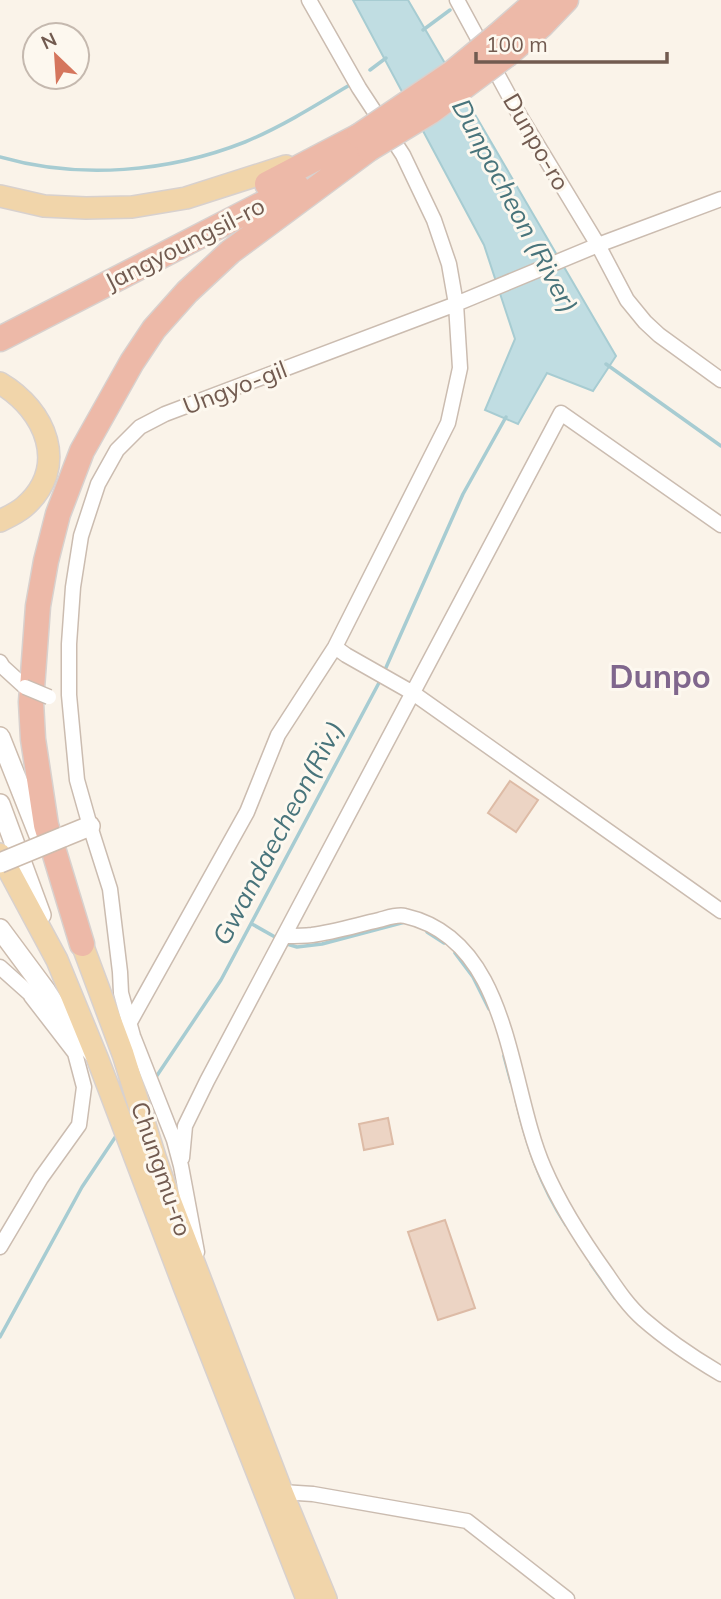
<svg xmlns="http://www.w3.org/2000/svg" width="721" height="1599" font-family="Mulish,sans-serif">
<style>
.water{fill:#c0dde2;stroke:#a7ccd2;stroke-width:2}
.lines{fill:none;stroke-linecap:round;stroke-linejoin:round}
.stream{stroke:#a7ccd2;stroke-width:3.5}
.building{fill:#ecd4c4;stroke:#ddbba6;stroke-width:2}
.street-casing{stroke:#cbbcb0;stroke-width:17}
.secondary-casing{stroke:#cdbcae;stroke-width:22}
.primary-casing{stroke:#d8d1ce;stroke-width:24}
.highway-casing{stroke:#d8d1ce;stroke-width:27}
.street{stroke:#fff;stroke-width:14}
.secondary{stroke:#fff;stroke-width:19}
.primary{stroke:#f1d5aa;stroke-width:21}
.highway{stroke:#edb9a8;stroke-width:24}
.street-bridge-casing{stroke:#cbbcb0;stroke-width:17;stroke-linecap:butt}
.secondary-bridge-casing{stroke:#cdbcae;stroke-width:22;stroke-linecap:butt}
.highway-bridge-casing{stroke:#d8d1ce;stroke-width:27;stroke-linecap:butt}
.street-bridge{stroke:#fff;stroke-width:14}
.secondary-bridge{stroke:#fff;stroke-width:19}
.highway-bridge{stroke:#edb9a8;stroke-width:24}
.labels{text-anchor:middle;stroke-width:6;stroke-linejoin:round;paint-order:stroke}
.street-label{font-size:24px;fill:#725b50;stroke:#fdf8ef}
.water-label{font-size:26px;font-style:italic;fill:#48747b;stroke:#fdf8ef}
.district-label{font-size:32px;font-weight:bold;fill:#80678d;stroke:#fdf8ef}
</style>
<rect width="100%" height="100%" fill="#faf3e9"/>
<path class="water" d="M353,0h55l208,356 -23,35 -46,-18 -29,51 -33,-14 30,-71 -31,-94z"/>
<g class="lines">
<path class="stream" d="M423,30l27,-20
M370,70l16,-12
M0,157c80,23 169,15 245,-15 36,-15 70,-36 103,-56
M606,364l115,82
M384,672l79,-178 43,-77
M252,924l23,13
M427,932l17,11
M287,944l10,3 25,-3 83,-22
M455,953l18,24 16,32
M504,1056l7,26
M154,1080l67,-100 160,-301
M516,1100c11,46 24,85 50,125
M591,1264l24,34
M0,1337l82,-150 36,-54"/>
</g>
<path class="building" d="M510,781l28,19 -22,32 -28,-19z
M388,1118l5,26 -29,6 -5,-26z
M445,1220l30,88 -37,12 -30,-88z"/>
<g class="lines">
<g class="street-casing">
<path id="street" d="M457,0l64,118 77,127 29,55 18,22 14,13 62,45
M335,647l11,8 67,38 308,218
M0,662l3,5 22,20
M285,936c9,0 18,0 27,-1 22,-3 45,-10 67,-15 8,-2 18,-6 26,-4 107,24 103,171 139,252 16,37 39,73 62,105 11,16 22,33 37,46 24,21 51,39 78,55
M0,967l38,34
M130,1022l117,-210 31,-77 57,-88 113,-224 12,-55 -4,-64 -7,-40 -15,-44 -31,-65 -44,-67 -50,-88
M182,1158l3,-32 22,-45 354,-668 160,112
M0,1247l41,-69 38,-53 5,-38 -9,-34 -44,-57
M197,1252l-16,-86 -7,-26 -41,-104 -12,-43 -1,-21 -10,-83 -20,-63 -13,-46 -8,-85v-51l4,-57 8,-51 17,-52 19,-34 23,-23 25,-13 291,-110 142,-59 123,-46
M276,1494l6,-2 31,2 154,27 100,78"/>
</g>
<g class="secondary-casing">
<path id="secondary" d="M0,737l42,106
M0,804l41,111
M63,837l27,-11
M0,929l46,62 20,32 28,31"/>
</g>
<g class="primary-casing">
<path id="primary" d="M0,196l44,10 42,2 46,-1 54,-9 100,-32
M0,383c46,27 70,84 24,124 -7,6 -16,10 -24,14
M0,854l57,106 41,100 87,229 122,310
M82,944l41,110 33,106 14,40 112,292 44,107"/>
</g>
<g class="highway-casing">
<path id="highway" d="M498,35l40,-35
M508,54l34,-29 24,-25
M267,184l92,-48
M0,339l297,-153
M82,944l-36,-119 -13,-86 -2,-37 7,-96 8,-45 12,-47 24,-63 50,-89 22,-33 33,-37 43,-40 139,-103"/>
</g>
<use href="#street" class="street"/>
<use href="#secondary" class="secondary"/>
<use href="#primary" class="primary"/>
<use href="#highway" class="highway"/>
<g class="street-bridge-casing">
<path id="street-bridge" d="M25,687l24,10"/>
</g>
<g class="secondary-bridge-casing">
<path id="secondary-bridge" d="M0,863l63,-26"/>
</g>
<g class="highway-bridge-casing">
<path id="highway-bridge" d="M359,136l93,-63 46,-38
M369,149l61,-37 78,-58"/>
</g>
<use href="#street-bridge" class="street-bridge"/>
<use href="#secondary-bridge" class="secondary-bridge"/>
<use href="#highway-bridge" class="highway-bridge"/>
</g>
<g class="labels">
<g class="street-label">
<text transform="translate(536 142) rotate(60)" y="8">Dunpo-ro</text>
<text transform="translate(185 244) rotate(-27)" y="8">Jangyoungsil-ro</text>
<text transform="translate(235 388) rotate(-21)" y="8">Ungyo-gil</text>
<text transform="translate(161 1169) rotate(71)" y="8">Chungmu-ro</text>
</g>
<g class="water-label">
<text transform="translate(515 206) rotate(62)" y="9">Dunpocheon (River)</text>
<text transform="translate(278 833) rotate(-62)" y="9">Gwandaecheon(Riv.)</text>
</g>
<g class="district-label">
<text x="660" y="688">Dunpo</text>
</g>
</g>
<g transform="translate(56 56) rotate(335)"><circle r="33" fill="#fdf8ef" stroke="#c5b9af" stroke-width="2"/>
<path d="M0-5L12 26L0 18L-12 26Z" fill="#d5765d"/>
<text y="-10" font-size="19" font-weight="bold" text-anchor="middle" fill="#725b50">N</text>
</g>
<path d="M476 52v10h191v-10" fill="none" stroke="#725b50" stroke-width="3.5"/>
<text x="486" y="52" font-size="21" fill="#725b50" stroke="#fdf8ef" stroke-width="5" paint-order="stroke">100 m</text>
</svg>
